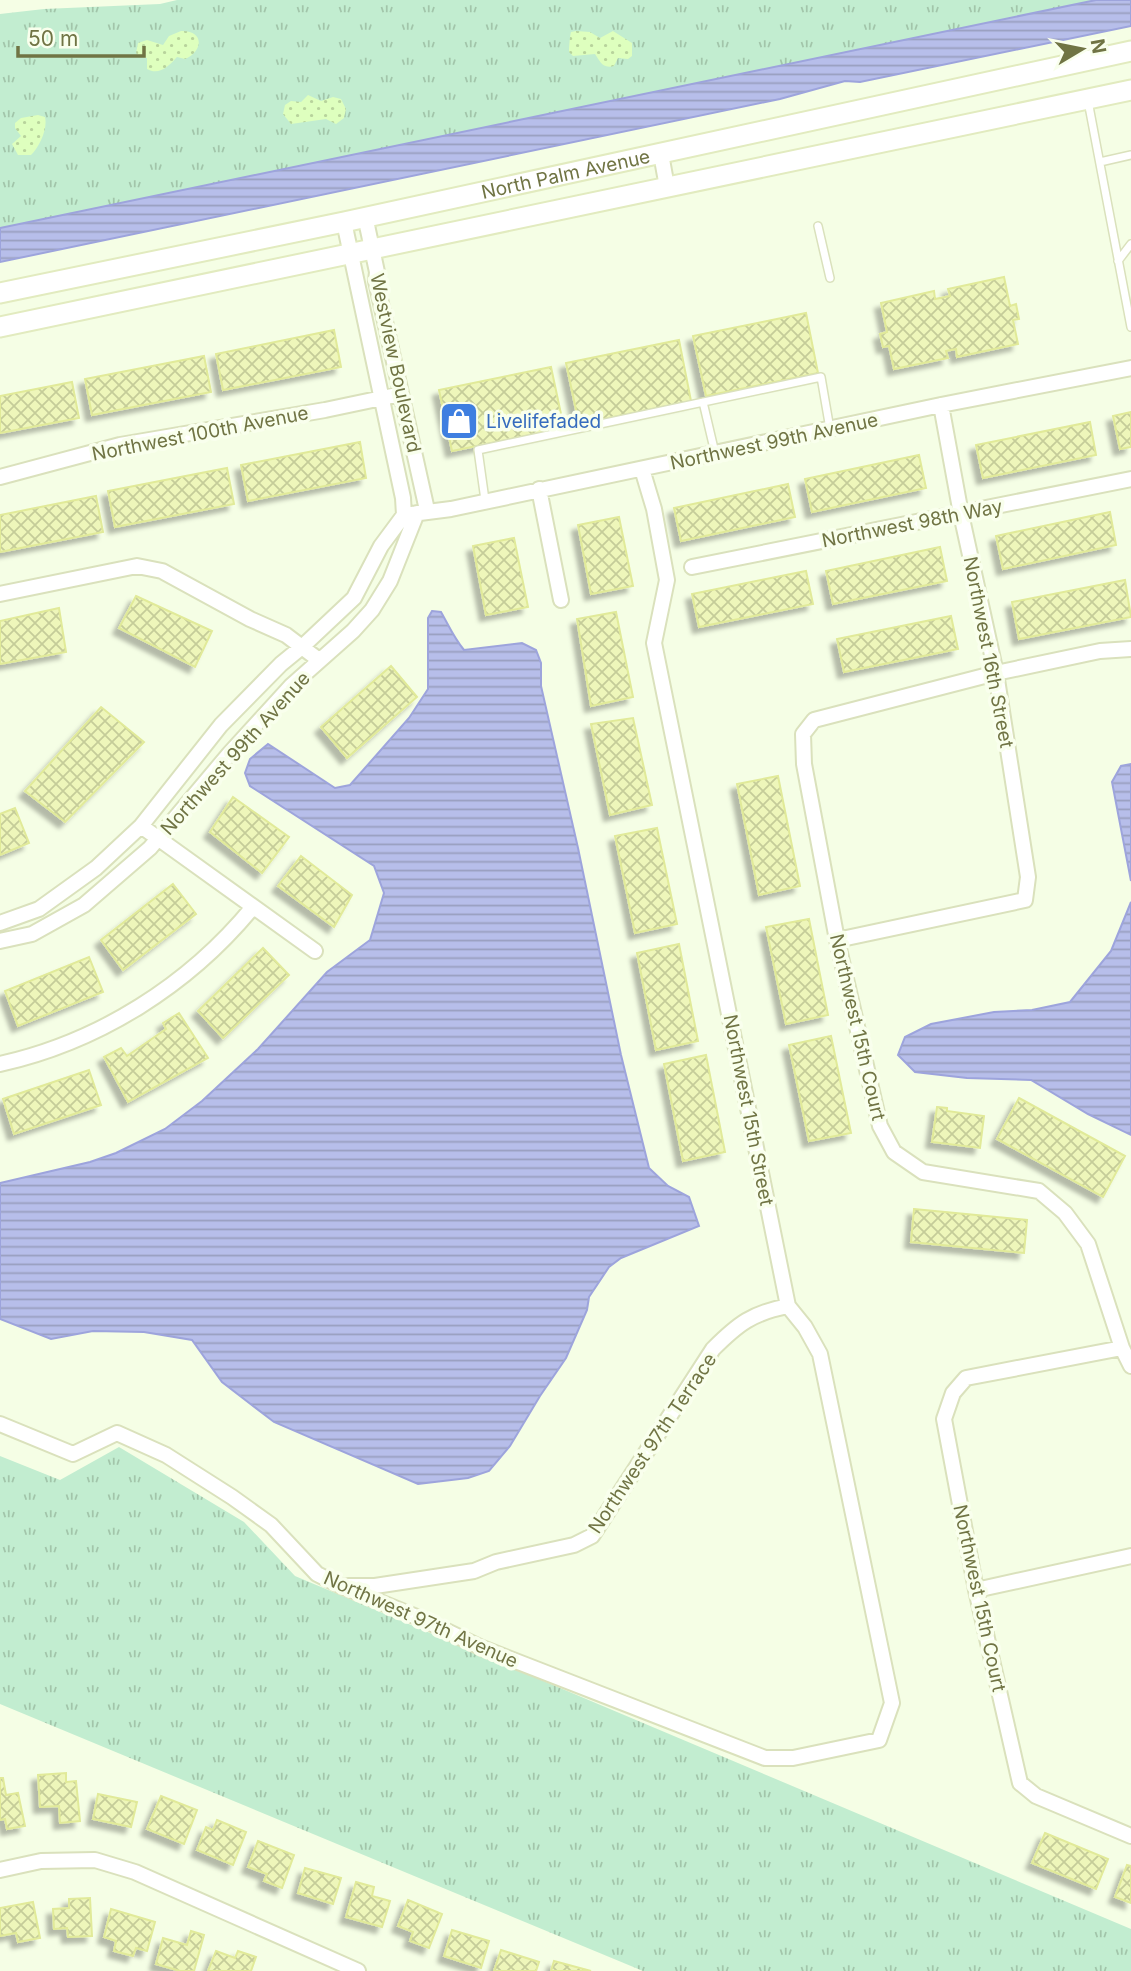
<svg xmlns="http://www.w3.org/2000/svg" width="1131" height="1971" font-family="Inter,sans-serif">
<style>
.grass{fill:url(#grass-tufts)}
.sand{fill:url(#sand-dots)}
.water{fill:url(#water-rules);stroke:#9da4dc;stroke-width:2}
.building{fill:url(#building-cross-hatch);stroke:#e1ea99;stroke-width:2;filter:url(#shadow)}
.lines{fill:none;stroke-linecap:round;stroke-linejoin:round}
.service-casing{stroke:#dae1bc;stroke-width:10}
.minor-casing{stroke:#dae1bc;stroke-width:18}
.secondary-casing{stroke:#e2ebbf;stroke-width:23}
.service{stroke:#fff;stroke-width:7}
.minor{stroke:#fff;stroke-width:14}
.secondary{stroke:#fff;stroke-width:19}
.labels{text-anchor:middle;stroke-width:7;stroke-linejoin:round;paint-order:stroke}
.street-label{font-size:19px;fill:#707444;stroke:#f9ffed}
.shop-label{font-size:19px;fill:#366cbe;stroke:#f9ffed;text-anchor:start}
</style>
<defs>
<pattern id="grass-tufts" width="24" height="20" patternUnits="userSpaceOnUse" patternTransform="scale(1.75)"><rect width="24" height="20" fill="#c2edd0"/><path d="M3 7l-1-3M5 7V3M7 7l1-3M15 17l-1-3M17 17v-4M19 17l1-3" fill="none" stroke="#a2c5aa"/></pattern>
<pattern id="sand-dots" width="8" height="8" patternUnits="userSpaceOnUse" patternTransform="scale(1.75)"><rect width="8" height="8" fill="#deffbe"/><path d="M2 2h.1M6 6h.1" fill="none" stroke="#b8d39c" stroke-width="1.8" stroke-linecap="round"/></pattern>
<pattern id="water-rules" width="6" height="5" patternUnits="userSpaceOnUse" patternTransform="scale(1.75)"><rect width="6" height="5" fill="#b7beea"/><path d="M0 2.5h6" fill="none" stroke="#999fbf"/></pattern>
<pattern id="building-cross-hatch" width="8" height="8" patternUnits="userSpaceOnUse" patternTransform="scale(1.75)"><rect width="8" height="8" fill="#eef6ba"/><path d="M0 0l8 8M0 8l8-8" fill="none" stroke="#c5cc99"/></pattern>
<filter id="shadow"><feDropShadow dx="-6" dy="6" stdDeviation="2" flood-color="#0004"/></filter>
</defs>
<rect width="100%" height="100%" fill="#f5fee5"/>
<path class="grass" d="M177,0h919l-1096,228v-214l44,-5 116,-5z
M119,1447l125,75 51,54 836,353v42h-488l-643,-267v-248l60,24z"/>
<path class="sand" d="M181,31c23,-1 23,20 4,28l-8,-2c-8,9 -18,19 -30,12v-11l-7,-1 -4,-4 2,-10 9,-3 16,5 6,-9z
M576,31l14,1 10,6 13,-7 19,12v13l-4,3 -10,-1 -4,8c-12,3 -14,-5 -19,-12l-22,2 -4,-4c0,-5 1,-17 2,-20z
M308,95l13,6 12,-4 8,2 5,10 -2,9 -8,6 -10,-5 -35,5 -8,-10 2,-9 6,-4 10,1z
M38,115l7,2c3,12 -6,30 -14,38h-13l-6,-11 9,-8 -6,-8v-5l6,-5z"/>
<path class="water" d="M1096,0h35v26l-271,56 -15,-1 -65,18 -780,163v-34z
M432,611l9,1c8,14 13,26 23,38l58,-7 14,7 5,13v23l37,162 43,207 28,113 19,18 21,11 10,29 -78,32 -12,9 -20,30 -2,13 -21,48 -26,38 -30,50 -21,25 -21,7 -50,6 -144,-62 -52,-40 -30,-42 -48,-8 -51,-1 -42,8 -51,-20v-136l90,-21 26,-9 49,-24 37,-28 56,-52 69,-77 43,-32 14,-47 -10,-27 -124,-80 -5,-13 5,-14 18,-15 67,44 15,-3 59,-67 19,-29v-71z
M1131,764v117l-19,-99 9,-16z
M1131,902v233l-43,-21 -57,-34 -64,-2 -52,-6 -17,-17 7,-18 26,-13 63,-12 38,-2 38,-8 41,-51z"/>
<path class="building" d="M1004,277l6,29 6,-2 3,15 -6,1 5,24 -61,13 -1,-8 -10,2 2,7 -54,11 -5,-23 -6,1 -3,-13 7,-2 -6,-29 53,-12 1,8 15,-3 -2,-7z
M806,313l12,60 -112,23 -13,-60z
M334,330l7,37 -118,23 -7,-36z
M679,340l12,61 -112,23 -13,-61z
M204,356l7,36 -119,23 -7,-36z
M551,367l13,61 -112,23 -13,-61z
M72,382l7,36 -79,15v-37z
M1131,412v35l-11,2 -7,-33z
M1090,422l6,33 -113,23 -7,-33z
M360,442l6,36 -118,23 -7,-36z
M919,455l7,33 -114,24 -7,-33z
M227,468l7,36 -119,23 -7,-36z
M788,484l7,33 -114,24 -7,-33z
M96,496l7,36 -103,20v-37z
M1110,512l6,33 -113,24 -7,-33z
M619,517l14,69 -42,8 -13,-69z
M514,538l14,69 -42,8 -13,-69z
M940,547l7,34 -114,23 -7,-33z
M806,571l7,33 -114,23 -7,-33z
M1125,580l6,37 -112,22 -7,-37z
M136,596l76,35 -17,36 -76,-39z
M59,608l7,44 -66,12v-43z
M616,612l17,85 -42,9 -14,-87z
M951,616l7,33 -114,23 -7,-33z
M391,666l26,31 -70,61 -26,-31z
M101,707l43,35 -79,80 -40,-31z
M633,718l19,87 -42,10 -19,-91z
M778,776l22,110 -41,9 -22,-111z
M233,797l56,40 -27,36 -52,-41z
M15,808l14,35 -29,12v-41z
M657,828l20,96 -42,9 -20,-97z
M301,856l51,39 -18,32 -56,-41z
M173,884l23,30 -73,56 -22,-30z
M809,919l19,96 -42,9 -20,-97z
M679,944l19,97 -42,9 -19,-97z
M263,948l26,27 -66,63 -25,-27z
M89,957l14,35 -85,34 -13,-35z
M179,1013l29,45 -80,44 -24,-45 17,-9 6,8 39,-27 -3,-6z
M831,1036l20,97 -42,8 -20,-96z
M706,1055l19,97 -42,9 -19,-97z
M89,1070l12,35 -87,29 -11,-35z
M1019,1098l106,58 -22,41 -106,-58z
M937,1107l10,1v3l37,5 -4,32 -48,-6z
M914,1209l113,11 -3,33 -113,-11z
M66,1773v9l10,-1 4,40 -20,2 -1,-17 -19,1 -2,-32z
M0,1778h3l3,17 12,-2 7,33 -18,3 -2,-10 -5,1z
M98,1794l39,8 -6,25 -38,-8z
M161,1796l36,14 -13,34 -37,-15z
M217,1820l29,12 -13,33 -36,-15 9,-23 7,3z
M1045,1833l63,26 -12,30 -64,-26z
M258,1841l36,14 -12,33 -18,-7 3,-7 -19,-7z
M1127,1865l4,1v37l-16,-6z
M305,1868l36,10 -8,26 -35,-11z
M356,1882l18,5 -2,9 18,5 -8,26 -36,-10z
M90,1898l2,38 -24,1 -1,-9 -13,1 -1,-20 16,-1v-9z
M408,1900l34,14 -13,34 -19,-7 3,-9 -15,-6z
M33,1902l7,36 -22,4 -2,-9 -16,3v-28z
M111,1909l44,13 -8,29 -11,-3 -3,8 -19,-5 2,-10 -12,-4z
M452,1930l37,11 -8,27 -37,-12z
M191,1931l13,4 -10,36h-14l-24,-7 7,-26 24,7z
M501,1950l38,12 -3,9h-42z
M216,1951l19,7 3,-7 18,6 -5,14h-43z
M554,1961l37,10h-40z"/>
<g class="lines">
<g class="service-casing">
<path id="service" d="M1088,101l43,226
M1100,162l31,-7
M818,226l12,52
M1118,261l13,-17
M703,402l12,51
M485,500l-7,-50 343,-73 9,52"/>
</g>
<g class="minor-casing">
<path id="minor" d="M661,154l6,33
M365,216l12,56 -1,9 51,229
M344,222l59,276 1,17
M0,477l120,-32 205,-35 76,-16
M539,489l22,111
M692,567l439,-88
M0,594l137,-28 25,5 88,48 36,16 33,25
M1131,649l-31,2 -104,22 -182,47 -11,14 1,30 33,176 43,186 14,26 29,20 116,19 26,22 23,31 34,104 9,18
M141,826l174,125
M0,923l39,-14 57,-41 45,-42 80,-101 60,-61 22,-18 51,-48 27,-52 23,-31 47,-6 490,-104 190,-37
M837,940l188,-40 3,-23 -32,-204 -35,-159 -20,-109
M0,941l32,-7 52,-29 66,-57 79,-94 62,-68 62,-55 19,-21 18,-29 27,-68
M0,1064c99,-22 189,-79 253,-157
M1122,1348l-156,30 -13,15 -9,26 32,171 44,193 16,13 95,40
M0,1424l73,30 44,-21 49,22 66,42 39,28 46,49 24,12 83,34 58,28 283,110h28l86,-18 13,-37 -72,-349 -15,-27 -17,-21 -134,-663 13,-63 -13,-71 -12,-40
M348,1586h27l99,-15 22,-9 78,-17 18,-9 121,-187c25,-25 39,-36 75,-43
M976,1590l155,-34
M0,1870l41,-9 54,-1 40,12 223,99"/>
</g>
<g class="secondary-casing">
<g id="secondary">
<path id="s1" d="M0,293l344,-71 787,-171"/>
<path d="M0,327l1131,-237"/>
</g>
</g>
<use href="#service" class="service"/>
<use href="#minor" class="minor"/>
<use href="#secondary" class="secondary"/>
</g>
<defs>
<g id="shop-square" transform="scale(2.0125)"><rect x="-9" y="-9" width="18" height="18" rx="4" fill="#3f7fe0" stroke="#f9ffed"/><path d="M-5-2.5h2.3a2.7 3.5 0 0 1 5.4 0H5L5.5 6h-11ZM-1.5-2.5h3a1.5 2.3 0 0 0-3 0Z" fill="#fff"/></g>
</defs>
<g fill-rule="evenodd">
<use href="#shop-square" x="459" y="421"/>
</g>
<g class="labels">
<g class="street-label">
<text dy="7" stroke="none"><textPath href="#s1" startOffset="578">North Palm Avenue</textPath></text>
<text transform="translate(396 363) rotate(78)" y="7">Westview Boulevard</text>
<text transform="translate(200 433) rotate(-11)" y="7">Northwest 100th Avenue</text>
<text transform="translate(774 441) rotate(-12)" y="7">Northwest 99th Avenue</text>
<text transform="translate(912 523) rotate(-11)" y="7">Northwest 98th Way</text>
<text transform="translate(989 652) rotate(79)" y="7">Northwest 16th Street</text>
<text transform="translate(235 753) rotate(-48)" y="7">Northwest 99th Avenue</text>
<text transform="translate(858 1027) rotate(77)" y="7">Northwest 15th Court</text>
<text transform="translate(749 1110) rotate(79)" y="7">Northwest 15th Street</text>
<text transform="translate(652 1443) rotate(-56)" y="7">Northwest 97th Terrace</text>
<text transform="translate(980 1598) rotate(78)" y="7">Northwest 15th Court</text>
<text transform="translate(421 1619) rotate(24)" y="7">Northwest 97th Avenue</text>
</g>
<g class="shop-label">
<text x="486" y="428">Livelifefaded</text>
</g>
</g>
<g transform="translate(1082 49) rotate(80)" stroke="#f9ffed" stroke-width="5" paint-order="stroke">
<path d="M0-5L12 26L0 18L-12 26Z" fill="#707444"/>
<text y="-10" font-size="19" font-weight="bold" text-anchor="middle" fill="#707444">N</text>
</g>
<path d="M18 46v10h126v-10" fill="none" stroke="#707444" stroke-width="3.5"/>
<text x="28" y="46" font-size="21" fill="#707444" stroke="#f9ffed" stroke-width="5" paint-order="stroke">50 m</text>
</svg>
